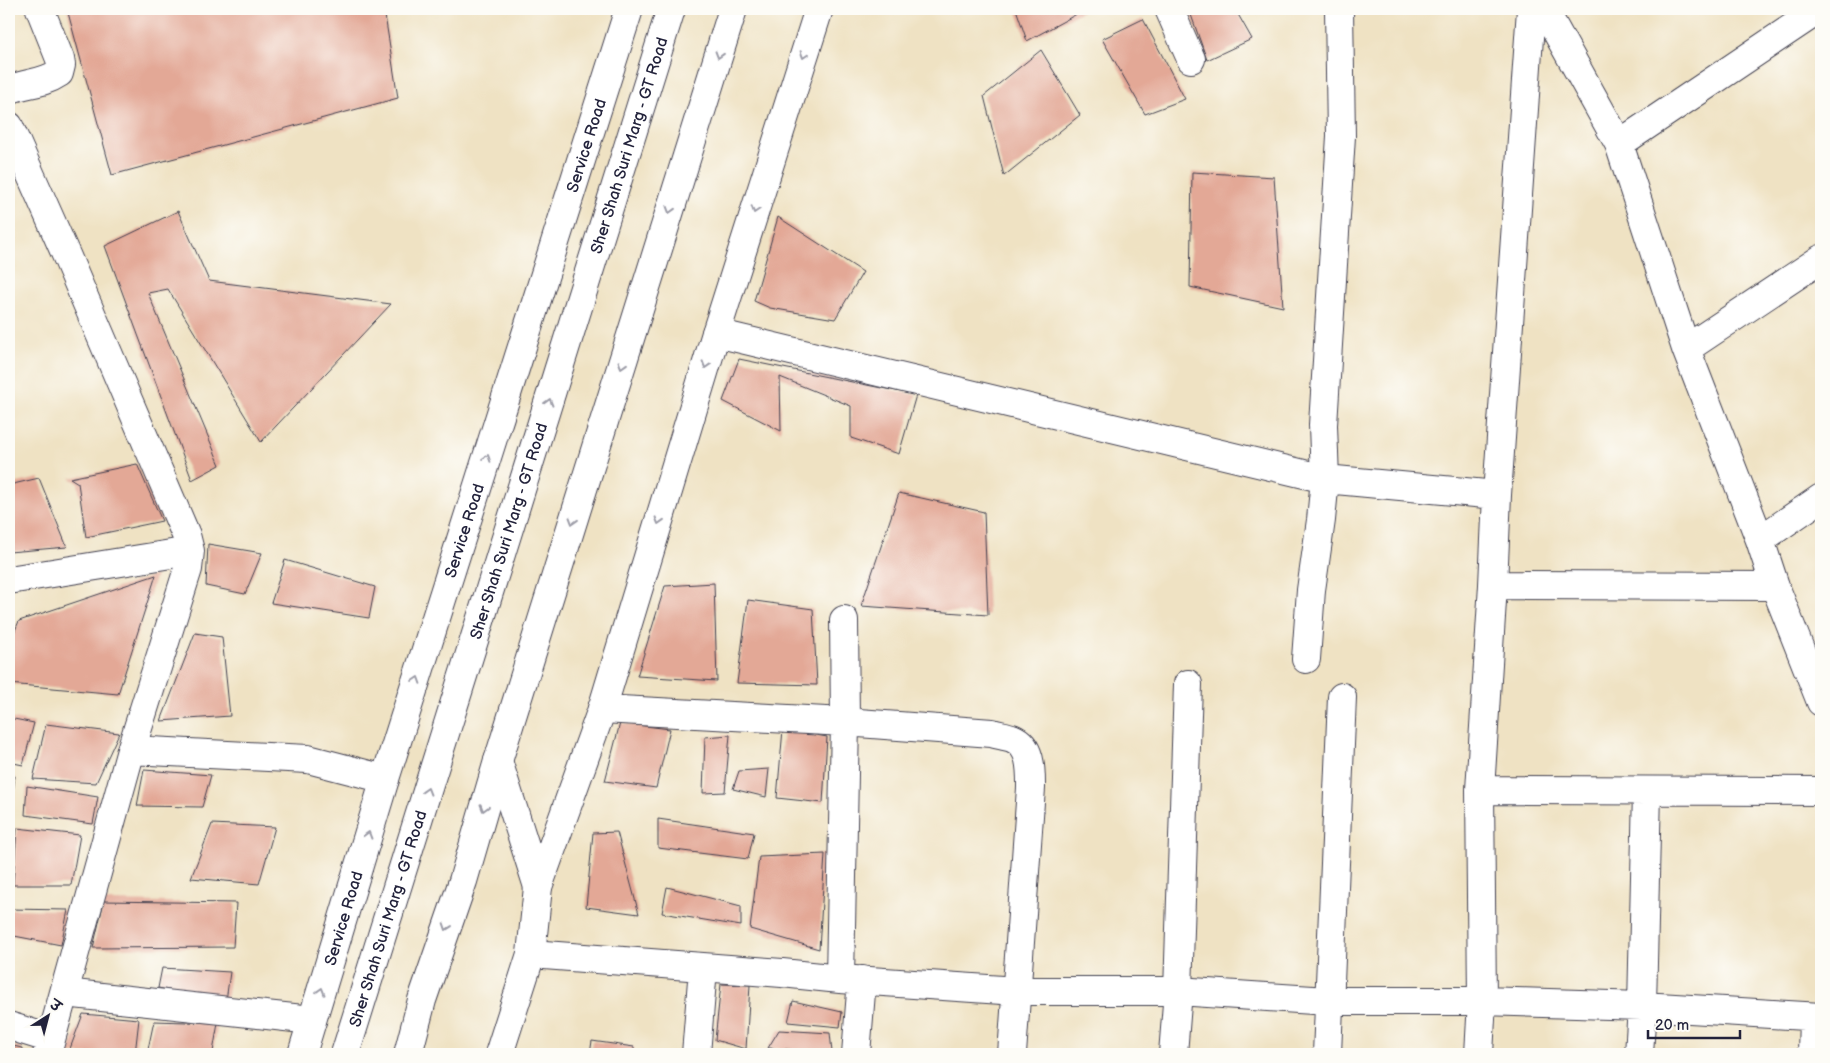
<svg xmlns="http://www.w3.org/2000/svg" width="1830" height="1063" font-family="'Balsamiq Sans','Playpen Sans Deva',sans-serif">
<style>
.building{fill:#e3a896}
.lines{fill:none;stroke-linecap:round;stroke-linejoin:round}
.minor-casing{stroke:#413f4f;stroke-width:30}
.major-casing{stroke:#413f4f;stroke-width:30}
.highway-casing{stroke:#413f4f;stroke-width:30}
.minor{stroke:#fff;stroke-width:28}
.major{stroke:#fff;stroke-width:28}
.highway{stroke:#fff;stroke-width:28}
.oneway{stroke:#9c9ca7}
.labels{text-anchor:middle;stroke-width:4;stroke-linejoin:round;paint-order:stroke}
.street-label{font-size:16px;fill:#22223b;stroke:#fdfcf7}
</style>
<rect width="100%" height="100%" fill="#fdfcf7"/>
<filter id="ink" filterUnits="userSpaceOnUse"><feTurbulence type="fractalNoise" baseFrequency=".02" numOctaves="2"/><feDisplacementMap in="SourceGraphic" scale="10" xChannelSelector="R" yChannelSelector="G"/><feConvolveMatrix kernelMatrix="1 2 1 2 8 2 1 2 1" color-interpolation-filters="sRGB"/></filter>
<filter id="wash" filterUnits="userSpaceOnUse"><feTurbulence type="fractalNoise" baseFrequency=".0096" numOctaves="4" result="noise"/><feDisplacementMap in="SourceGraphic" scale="20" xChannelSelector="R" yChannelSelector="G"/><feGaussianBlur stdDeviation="1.12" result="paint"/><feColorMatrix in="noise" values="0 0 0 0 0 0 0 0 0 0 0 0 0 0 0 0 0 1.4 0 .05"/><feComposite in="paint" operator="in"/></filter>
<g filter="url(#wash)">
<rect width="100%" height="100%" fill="#efe2c3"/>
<g id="blocks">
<path class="building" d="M67,9h231l1,3 12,-3h73l14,89 -286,77z
M1016,9h70l-59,32z
M1194,9h41l17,30 -45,21 -17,-48z
M1143,19l42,80 -40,15 -43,-75z
M1041,50l39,65 -76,61 -20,-80z
M1192,172l82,5 9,130 -93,-20z
M178,211l31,70 182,23 -130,138 -93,-153 -20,4 72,172 -28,15 -87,-234z
M778,217l85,55 -28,47 -65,-11 -16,-7z
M739,359l177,36 -17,59 -48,-16v-32l-71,-29 1,54 -58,-30z
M137,464l25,57 -76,16 -8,-54 -8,-5z
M39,478l28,69 -58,5v-67z
M899,493l85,19 4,103 -127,-9z
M208,544l54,9 -17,41 -39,-8z
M285,560l90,27 -6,31 -98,-15z
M156,575l-38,119 -109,-10v-39l10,-24z
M714,583l3,98 -80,-5 28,-90z
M748,600l65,9 4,76 -80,-2z
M195,633l27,4 8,79 -69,5z
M9,718l25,5 -11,42 -14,-3z
M620,723l50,6 -14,59 -51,-7z
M46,724l73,9 -23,50 -63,-4z
M783,729l44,8 -4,66 -46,-5z
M730,735l-5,57 -22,1 2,-56z
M769,769l-3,28 -33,-8 6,-18z
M144,770l67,5 -9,32 -65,-1z
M9,774l6,2 -4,34 -2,-1z
M27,786l71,11 -5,27 -68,-9z
M658,819l96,14 -6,26 -90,-11z
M212,824l63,3 -16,57 -68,-6z
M17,828l63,7 -9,50h-58z
M617,832l22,82 -53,-7 7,-74z
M825,854l-6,95 -69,-20 9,-72z
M667,887l74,19v20l-79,-13z
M104,901l132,2 -3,44 -140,1z
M9,909l59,1 -7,35 -52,-10z
M162,968l68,4 -4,29 -68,-13z
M721,984l29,1 -4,64 -31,-9z
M793,1001l49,11 -2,15 -52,-5z
M83,1014l56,5 -4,35h-67z
M154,1021l64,2 -5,29 -22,2h-44z
M779,1030l51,3 2,19 -64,-4z
M592,1041l42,6v7h-44z
M9,1045l13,3v6h-13z"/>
</g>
</g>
<g filter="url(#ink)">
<use href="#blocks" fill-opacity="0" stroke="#413f4f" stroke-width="1"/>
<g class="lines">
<g class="minor-casing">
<path id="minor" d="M1169,9l22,50
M1544,9l75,135 67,205 74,191 15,46 46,116
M9,90c17,-8 32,-5 50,-17l2,-8 -1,-6 -20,-50
M9,126l58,131 119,278 4,16 -2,18 -57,181 -84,304
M1619,144l201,-135
M716,333l609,146 172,16
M1686,349l135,-90
M1760,540l61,-42
M9,580l181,-29
M1493,585l282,1
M1306,659l5,-69 10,-70 4,-41 -2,-54 18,-289 -2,-127
M602,709l243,13 147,11c7,2 14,3 20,5 20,8 19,33 19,50l-19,266
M131,750l177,9 77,20
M1480,790l341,1
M531,954l251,19 58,6 177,12h161l150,10h154l160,5 179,11
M840,979l5,-257 -1,-102
M65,993l247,27
M9,1026l42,13
M696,1054l7,-86
M856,1054l6,-74
M1173,1054l5,-63 10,-307
M1327,1054l15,-357
M1479,1054l3,-53 -2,-211 13,-205 4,-90 34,-486
M1639,1054l3,-48 5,-215
M1812,1054l1,-37"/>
</g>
<g class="major-casing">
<g id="major">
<path id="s1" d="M302,1054l83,-275 244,-770"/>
<path d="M499,1054l32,-100 7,-67 64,-178 114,-376 103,-324"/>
</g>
</g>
<g class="highway-casing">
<g id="highway">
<path d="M498,761l40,126"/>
<path id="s2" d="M345,1054l326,-1045"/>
<path d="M408,1054l14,-54 41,-119 35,-120 235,-752"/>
</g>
</g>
<use href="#minor" class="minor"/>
<use href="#major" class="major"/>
<use href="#highway" class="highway"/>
</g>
<defs><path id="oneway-chevron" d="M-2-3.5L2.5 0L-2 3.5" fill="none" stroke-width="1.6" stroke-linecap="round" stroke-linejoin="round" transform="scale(1.25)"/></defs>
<g class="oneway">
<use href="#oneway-chevron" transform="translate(719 55) rotate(107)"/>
<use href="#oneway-chevron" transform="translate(804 55) rotate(108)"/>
<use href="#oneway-chevron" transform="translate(670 210) rotate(107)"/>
<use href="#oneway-chevron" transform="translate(755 210) rotate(108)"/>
<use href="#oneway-chevron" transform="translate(622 365) rotate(107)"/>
<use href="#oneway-chevron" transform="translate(706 365) rotate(107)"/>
<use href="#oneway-chevron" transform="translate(549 402) rotate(-73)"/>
<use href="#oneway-chevron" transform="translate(487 458) rotate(-72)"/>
<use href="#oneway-chevron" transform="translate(573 521) rotate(107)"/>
<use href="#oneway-chevron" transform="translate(659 521) rotate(107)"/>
<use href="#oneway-chevron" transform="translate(417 680) rotate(-72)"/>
<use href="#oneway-chevron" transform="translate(427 791) rotate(-73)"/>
<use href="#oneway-chevron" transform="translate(484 808) rotate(106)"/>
<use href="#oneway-chevron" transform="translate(368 835) rotate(-73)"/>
<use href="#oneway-chevron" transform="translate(447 927) rotate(109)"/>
<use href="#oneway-chevron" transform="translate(321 991) rotate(-73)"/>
</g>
</g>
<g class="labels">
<g class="street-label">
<text dy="6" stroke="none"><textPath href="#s1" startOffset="952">Service Road</textPath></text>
<text dy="6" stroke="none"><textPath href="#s2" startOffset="952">Sher Shah Suri Marg - GT Road</textPath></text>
<text dy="6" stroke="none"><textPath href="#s1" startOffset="548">Service Road</textPath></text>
<text dy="6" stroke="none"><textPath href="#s2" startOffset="548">Sher Shah Suri Marg - GT Road</textPath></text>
<text dy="6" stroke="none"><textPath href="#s1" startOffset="142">Service Road</textPath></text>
<text dy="6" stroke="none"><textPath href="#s2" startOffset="142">Sher Shah Suri Marg - GT Road</textPath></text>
</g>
</g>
<rect width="1830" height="1063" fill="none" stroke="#fdfcf7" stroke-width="30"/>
<g transform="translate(48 1016) rotate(36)" stroke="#fdfcf7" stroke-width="4" paint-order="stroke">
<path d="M0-4L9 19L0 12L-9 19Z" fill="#22223b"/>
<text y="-8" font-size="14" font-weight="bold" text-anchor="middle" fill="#22223b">उ</text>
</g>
<path d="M1648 1030v8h92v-8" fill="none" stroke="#22223b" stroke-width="2.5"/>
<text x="1655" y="1030" font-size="15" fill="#22223b" stroke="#fdfcf7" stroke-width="4" paint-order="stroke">20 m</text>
</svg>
